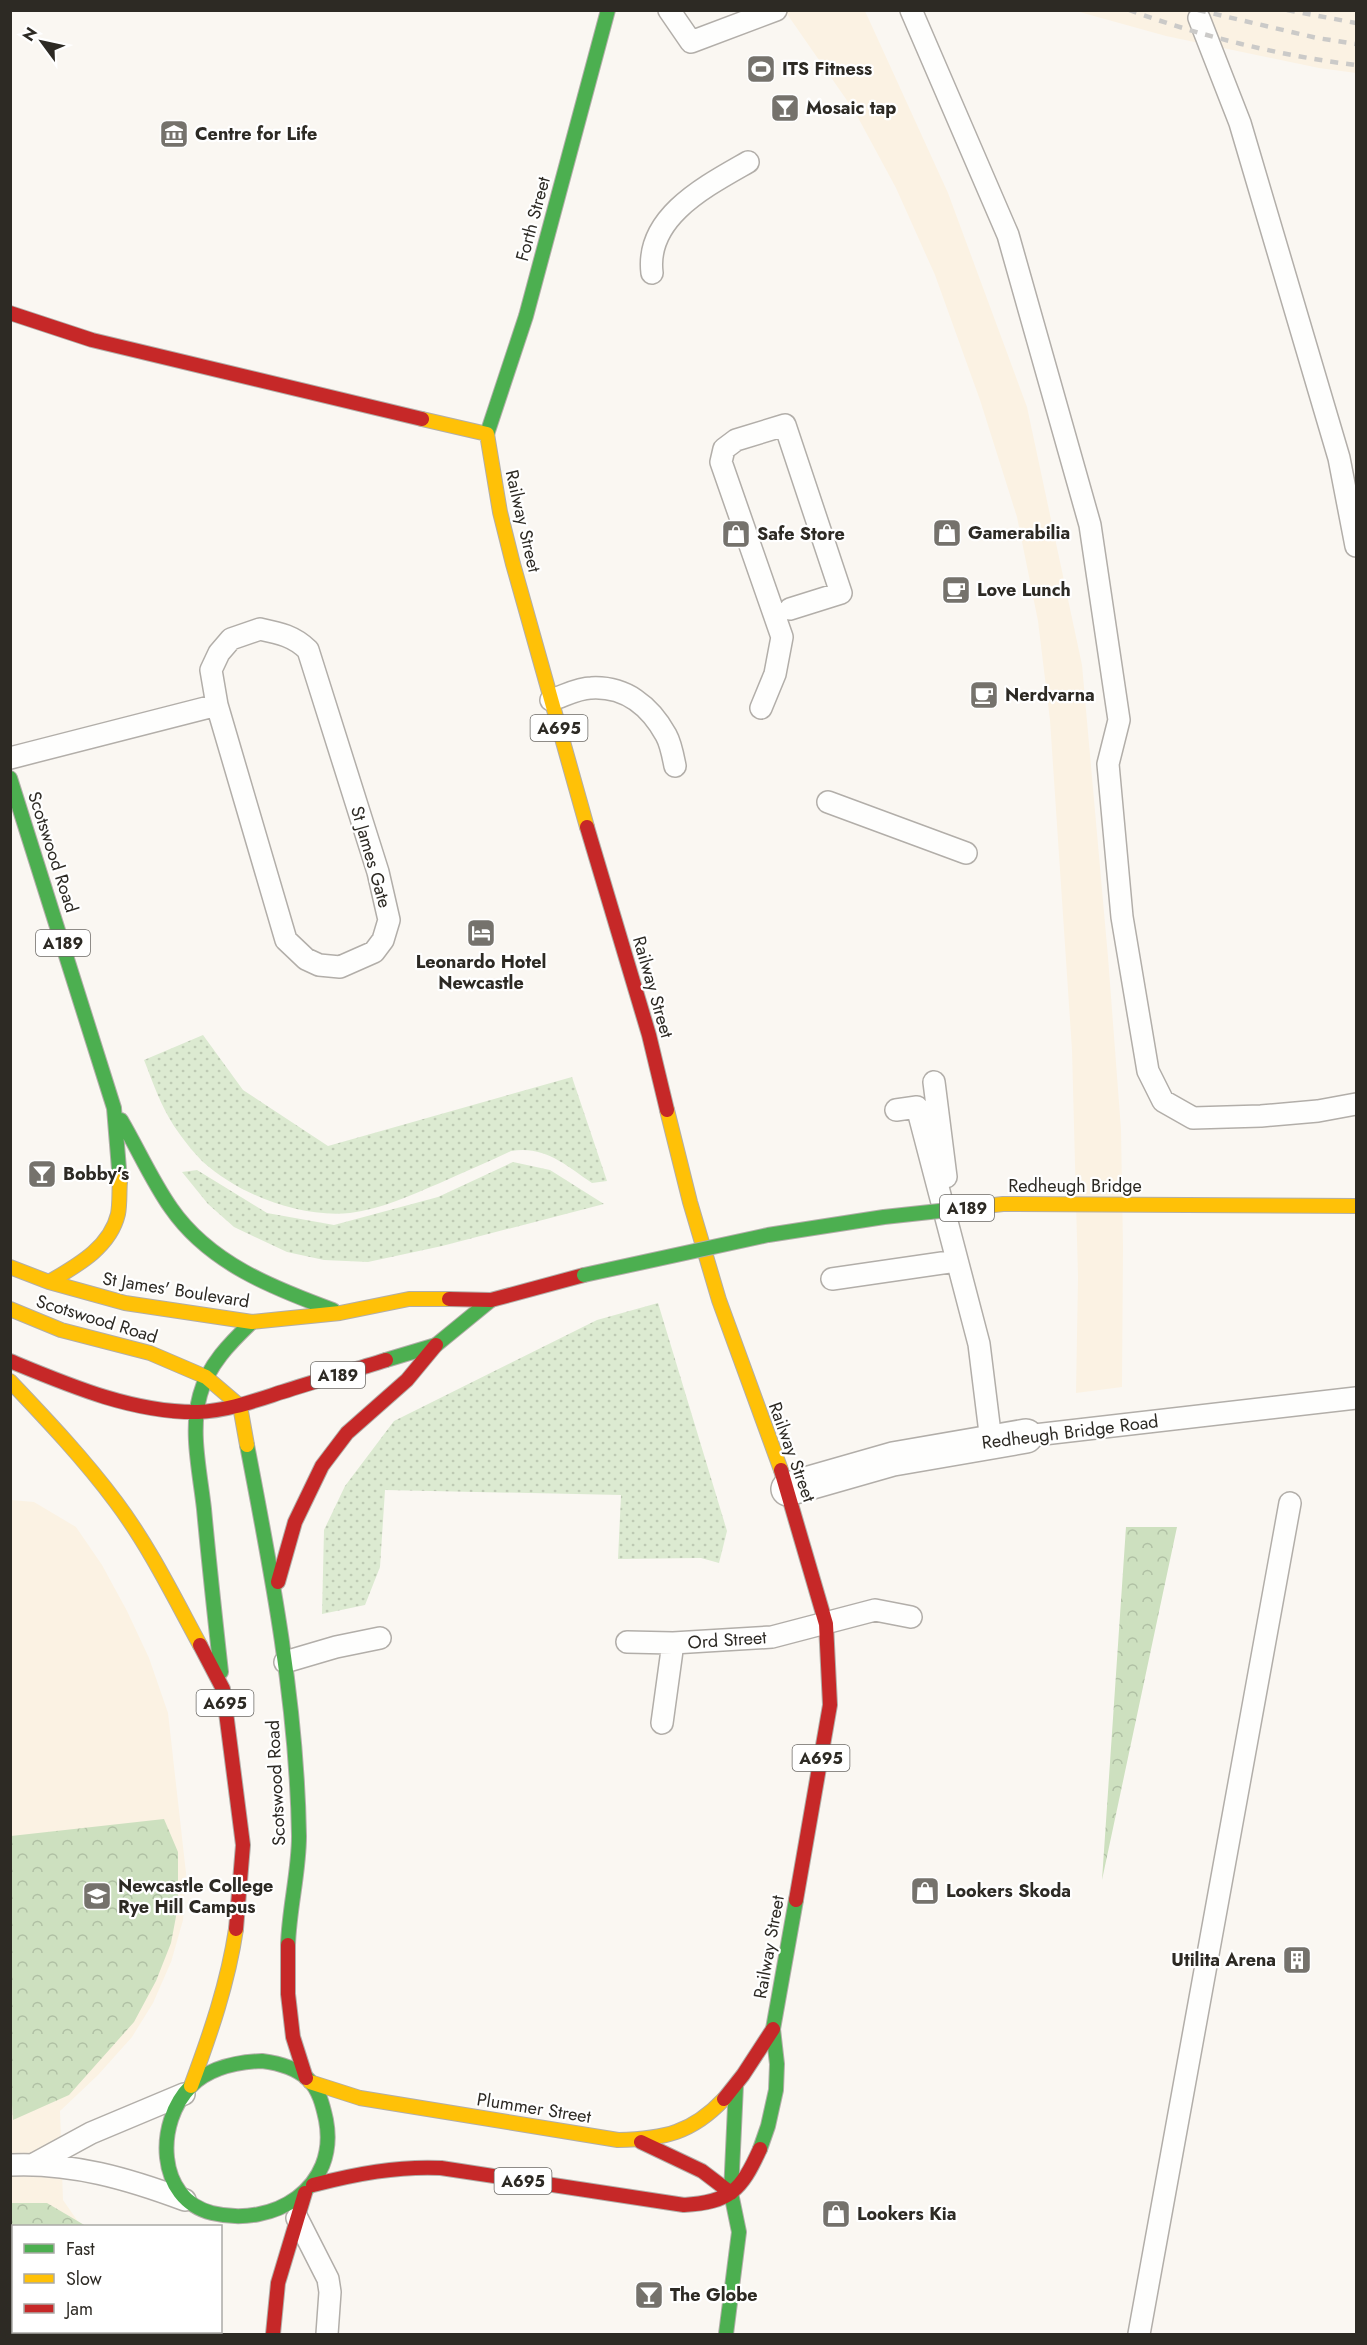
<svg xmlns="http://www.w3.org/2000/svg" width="1367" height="2345" font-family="Jost,sans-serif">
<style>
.built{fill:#fbf2e3}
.grass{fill:url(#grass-dots)}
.forest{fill:url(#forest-crowns)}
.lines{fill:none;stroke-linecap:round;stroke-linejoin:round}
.lane-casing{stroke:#b2aea9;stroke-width:24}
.street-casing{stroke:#b2aea9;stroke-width:36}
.fast-casing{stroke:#b2aea9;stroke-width:16}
.slow-casing{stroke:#b2aea9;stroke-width:16}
.jam-casing{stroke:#b2aea9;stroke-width:16}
.lane{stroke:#fefefd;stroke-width:21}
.street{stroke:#fefefd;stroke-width:33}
.fast{stroke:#4caf50;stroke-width:14}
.slow{stroke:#ffc107;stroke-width:14}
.jam{stroke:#c62828;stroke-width:14}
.rail{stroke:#cbcac8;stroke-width:4.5;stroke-dasharray:8 8;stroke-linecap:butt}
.fast-bridge-casing{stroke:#b2aea9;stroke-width:16;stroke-linecap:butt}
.slow-bridge-casing{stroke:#b2aea9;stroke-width:16;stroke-linecap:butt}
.fast-bridge{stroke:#4caf50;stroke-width:14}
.slow-bridge{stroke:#ffc107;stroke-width:14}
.labels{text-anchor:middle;stroke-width:4.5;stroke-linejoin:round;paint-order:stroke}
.shield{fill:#fff;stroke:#6c6a66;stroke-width:1.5}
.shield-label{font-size:16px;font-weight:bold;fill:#2d2a24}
.poi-label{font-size:18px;font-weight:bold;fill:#2d2a24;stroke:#fff;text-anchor:start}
.street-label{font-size:18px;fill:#2d2a24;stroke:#fff}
</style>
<defs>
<pattern id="grass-dots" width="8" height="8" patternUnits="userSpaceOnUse" patternTransform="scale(1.5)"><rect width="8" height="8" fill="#dcead1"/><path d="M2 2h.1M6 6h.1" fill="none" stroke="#bdc9b3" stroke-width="1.8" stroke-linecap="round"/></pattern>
<pattern id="forest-crowns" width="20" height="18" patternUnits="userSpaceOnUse" patternTransform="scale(1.5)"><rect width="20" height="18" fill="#cde0bf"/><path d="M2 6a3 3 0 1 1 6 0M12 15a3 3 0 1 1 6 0" fill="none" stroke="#b0c0a4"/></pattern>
</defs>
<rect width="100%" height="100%" fill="#faf7f2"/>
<path class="built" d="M785,11h80l83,182 79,214 55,258 26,292 13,172 2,118 -1,140 -46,6 2,-116 -6,-227 -22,-330 -12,-99 -21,-104 -37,-117 -45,-125 -39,-87 -41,-76z
M1076,11h280v62l-37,-5 -153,-32z
M11,1500l23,2 42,25 26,38 25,46 22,47 19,55 18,160 -3,47 -12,42 -18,41 -21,34 -34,38 -38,36 3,89 18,26h-67v106h109v2h-112z"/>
<path class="grass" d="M203,1035l40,55 85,56 244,-69 35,104 -15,2c-26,-18 -48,-38 -81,-32 -23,11 -47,21 -71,32 -29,12 -58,26 -90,30 -50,5 -110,-18 -147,-51 -10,-10 -21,-24 -29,-36 -13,-20 -21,-43 -30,-66z
M513,1162l37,8 54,34 -162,42 -74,16 -44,-2 -37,-8 -53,-25 -26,-23 -26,-32 15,-2 70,43 67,12 104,-28z
M658,1303l69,228 -8,32 -18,-5 -83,1 3,-64 -236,-5 -5,77 -15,38 -43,9 2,-84 21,-44 49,-65 203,-101z"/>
<path class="forest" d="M1126,1527h51l-75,353z
M164,1819l14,33v54l-7,37 -15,38 -22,41 -65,73 -56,25 -3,-44 1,-240z
M11,2203h36l39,23h-72l-1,36h-2z"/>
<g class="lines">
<g class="lane-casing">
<path id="lane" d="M669,10l22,32 85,-32
M911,10l97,225 82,290 29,195 -11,44 14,153 26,154 15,30 30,17 68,-2 57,-5 38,-7
M1199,18l41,105 99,335 17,88
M652,273c-7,-56 54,-87 96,-111
M260,629c19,4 34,7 48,21l70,222 11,48 -6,20 -9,12 -34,15 -21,-2 -13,-6 -20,-19 -69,-235 -6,-35 8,-17 12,-14z
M551,700c13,-4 27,-12 40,-12 34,-2 59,18 75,47 5,9 7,21 9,31
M761,708l14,-34 7,-37 -61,-175 3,-13 12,-9 49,-15 56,168 -51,16
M10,758l207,-53
M828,802l138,51
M934,1082l12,95
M896,1110l21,-3 62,237 12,97
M832,1279l124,-18
M1026,1436l330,-38
M627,1642l46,1 99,-6 103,-27 36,7
M285,1662l51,-15 44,-9
M662,1723l11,-80
M34,2164l57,-31 93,-39
M10,2165c61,-3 119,14 175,35
M297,2218l31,61 2,13 -3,42
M1139,2334l151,-831"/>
</g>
<g class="street-casing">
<path id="street" d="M788,1489l105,-30 133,-23"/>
</g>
<g class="fast-casing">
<path id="fast" d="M487,434l39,-118 82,-306
M10,778l104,330 6,73
M121,1120c17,29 31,61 50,88 38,55 102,80 162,102
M386,1360l50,-15 55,-45
M247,1445c25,129 50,259 52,391 0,36 -10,73 -11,109
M221,1672c-6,-54 -12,-109 -17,-163 -4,-37 -14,-77 -4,-114 8,-30 30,-52 52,-73
M262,2061c16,2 34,7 46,18 11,10 15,27 18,41 13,68 -52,108 -114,93 -56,-14 -57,-91 -21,-127 19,-19 46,-24 71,-25z
M760,2149l8,-23 8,-36 1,-26 -4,-35 23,-129
M207,2332v2
M726,2334l13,-102 -8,-39 5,-108"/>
</g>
<g class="slow-casing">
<path id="slow" d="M422,419l65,15 13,78 13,52 74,263
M667,1110l23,92 29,98 62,170
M10,1267l39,15 76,21 127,19 88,-9 69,-14h40
M49,1282c27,-16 61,-34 69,-68 2,-10 1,-22 2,-33
M10,1309l51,21 89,23 56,24 34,29 7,39
M10,1381c37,39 74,78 106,121 33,44 58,95 84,143
M310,2082l50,16 258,42c46,-1 74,-7 106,-41
M191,2086c19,-51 37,-103 45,-157"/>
</g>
<g class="jam-casing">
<path id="jam" d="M10,313l82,27 330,79
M587,827l62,208 18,75
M449,1299l42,1 93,-25
M10,1361c58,24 123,52 188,51 29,-1 56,-11 84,-20 34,-11 69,-21 104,-32
M781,1470l45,154 4,81 -34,195
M278,1582l17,-60 27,-56 25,-33 60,-53 29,-35
M200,1645l23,44 20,156 -7,84
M288,1945v49l5,43 13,41
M724,2099l19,-24 30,-46
M641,2142l61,29 29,22
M313,2185c43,-11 84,-19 128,-17l243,37c46,-3 57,-14 76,-56
M273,2334l5,-51 27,-90"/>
</g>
<use href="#lane" class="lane"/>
<use href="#street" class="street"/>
<use href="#fast" class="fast"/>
<use href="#slow" class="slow"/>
<use href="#jam" class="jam"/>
<path class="rail" d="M1129,10c71,26 152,46 227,55
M1198,10l119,28 39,6
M1287,10l69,13"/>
<g class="fast-bridge-casing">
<path id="fast-bridge" d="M584,1275l184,-40 116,-18 83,-9"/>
</g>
<g class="slow-bridge-casing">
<path id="slow-bridge" d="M967,1208l36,-4 353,2"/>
</g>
<use href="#fast-bridge" class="fast-bridge"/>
<use href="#slow-bridge" class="slow-bridge"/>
</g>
<defs>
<g id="stadium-square" transform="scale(1.5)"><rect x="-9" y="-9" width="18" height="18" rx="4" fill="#75726c" stroke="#fff"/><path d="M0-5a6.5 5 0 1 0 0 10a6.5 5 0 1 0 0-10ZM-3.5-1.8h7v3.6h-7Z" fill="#fff"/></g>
<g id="bar-square" transform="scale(1.5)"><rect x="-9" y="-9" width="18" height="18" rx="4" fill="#75726c" stroke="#fff"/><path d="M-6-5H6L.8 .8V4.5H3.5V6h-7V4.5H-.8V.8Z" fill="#fff"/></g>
<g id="museum-square" transform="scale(1.5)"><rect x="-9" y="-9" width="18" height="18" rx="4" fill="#75726c" stroke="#fff"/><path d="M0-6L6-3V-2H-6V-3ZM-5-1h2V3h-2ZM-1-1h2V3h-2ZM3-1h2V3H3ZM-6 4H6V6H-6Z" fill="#fff"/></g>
<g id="shop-square" transform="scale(1.5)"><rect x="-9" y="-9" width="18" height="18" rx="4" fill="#75726c" stroke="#fff"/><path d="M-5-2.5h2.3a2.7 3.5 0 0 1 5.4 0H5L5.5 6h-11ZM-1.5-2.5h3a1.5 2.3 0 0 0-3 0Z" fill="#fff"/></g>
<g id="cafe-square" transform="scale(1.5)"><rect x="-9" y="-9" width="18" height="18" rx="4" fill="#75726c" stroke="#fff"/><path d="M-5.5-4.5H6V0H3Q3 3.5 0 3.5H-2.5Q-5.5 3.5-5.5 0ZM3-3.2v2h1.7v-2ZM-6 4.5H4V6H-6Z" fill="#fff"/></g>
<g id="hotel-square" transform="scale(1.5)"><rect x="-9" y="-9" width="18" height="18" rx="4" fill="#75726c" stroke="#fff"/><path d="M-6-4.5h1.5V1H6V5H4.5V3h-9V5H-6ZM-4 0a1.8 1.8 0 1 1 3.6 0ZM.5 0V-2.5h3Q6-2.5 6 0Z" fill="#fff"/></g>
<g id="university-square" transform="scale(1.5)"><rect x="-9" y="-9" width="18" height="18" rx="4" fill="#75726c" stroke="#fff"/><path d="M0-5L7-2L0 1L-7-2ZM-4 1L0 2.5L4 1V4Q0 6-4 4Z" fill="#fff"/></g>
<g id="building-square" transform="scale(1.5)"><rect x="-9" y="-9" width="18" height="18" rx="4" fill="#75726c" stroke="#fff"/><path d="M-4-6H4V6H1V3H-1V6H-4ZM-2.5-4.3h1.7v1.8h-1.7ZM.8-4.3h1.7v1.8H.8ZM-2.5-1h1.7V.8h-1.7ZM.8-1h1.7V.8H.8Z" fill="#fff"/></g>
</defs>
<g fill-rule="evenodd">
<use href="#stadium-square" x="761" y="69"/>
<use href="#bar-square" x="785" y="108"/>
<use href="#museum-square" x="174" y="134"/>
<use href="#shop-square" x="947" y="533"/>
<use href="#shop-square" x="736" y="534"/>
<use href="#cafe-square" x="956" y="590"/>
<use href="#cafe-square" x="984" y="695"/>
<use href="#hotel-square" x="481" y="933"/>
<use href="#bar-square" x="42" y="1174"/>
<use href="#shop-square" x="925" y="1891"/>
<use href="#university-square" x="97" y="1896"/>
<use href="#building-square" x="1297" y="1960"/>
<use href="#shop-square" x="836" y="2214"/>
<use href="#bar-square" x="649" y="2295"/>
</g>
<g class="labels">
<g class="shield">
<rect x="530.5" y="715" width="57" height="26" rx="4.5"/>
<rect x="36" y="930" width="54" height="26" rx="4.5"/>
<rect x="940" y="1195" width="54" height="26" rx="4.5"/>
<rect x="311" y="1362" width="54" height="26" rx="4.5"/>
<rect x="196.5" y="1690" width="57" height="26" rx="4.5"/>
<rect x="792.5" y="1745" width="57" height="26" rx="4.5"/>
<rect x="494.5" y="2168" width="57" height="26" rx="4.5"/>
</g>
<g class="shield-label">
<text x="559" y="734">A695</text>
<text x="63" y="949">A189</text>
<text x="967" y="1214">A189</text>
<text x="338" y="1381">A189</text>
<text x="225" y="1709">A695</text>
<text x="821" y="1764">A695</text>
<text x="523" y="2187">A695</text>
</g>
<g class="poi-label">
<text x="782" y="75">ITS Fitness</text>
<text x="806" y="114">Mosaic tap</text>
<text x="195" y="140">Centre for Life</text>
<text x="968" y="539">Gamerabilia</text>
<text x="757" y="540">Safe Store</text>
<text x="977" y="596">Love Lunch</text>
<text x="1005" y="701">Nerdvarna</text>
<text x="481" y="968" text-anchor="middle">Leonardo Hotel<tspan x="481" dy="21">Newcastle</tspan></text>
<text x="63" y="1180">Bobby’s</text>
<text x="118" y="1892">Newcastle College<tspan x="118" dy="21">Rye Hill Campus</tspan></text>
<text x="946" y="1897">Lookers Skoda</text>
<text x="1276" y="1966" text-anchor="end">Utilita Arena</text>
<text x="857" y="2220">Lookers Kia</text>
<text x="670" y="2301">The Globe</text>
</g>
<g class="street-label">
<text transform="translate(533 219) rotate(-75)" y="6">Forth Street</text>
<text transform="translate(523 521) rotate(77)" y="6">Railway Street</text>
<text transform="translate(53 852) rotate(72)" y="6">Scotswood Road</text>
<text transform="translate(371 857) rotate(74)" y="6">St James Gate</text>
<text transform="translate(653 987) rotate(74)" y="6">Railway Street</text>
<text x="1075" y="1192">Redheugh Bridge</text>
<text transform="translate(176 1290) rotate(9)" y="6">St James' Boulevard</text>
<text transform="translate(97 1319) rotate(17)" y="6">Scotswood Road</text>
<text transform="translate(1070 1432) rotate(-7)" y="6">Redheugh Bridge Road</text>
<text transform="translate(792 1452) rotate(70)" y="6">Railway Street</text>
<text transform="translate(727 1640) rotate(-4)" y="6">Ord Street</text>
<text transform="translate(276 1783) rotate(-93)" y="6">Scotswood Road</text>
<text transform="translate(769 1947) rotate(-80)" y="6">Railway Street</text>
<text transform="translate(534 2108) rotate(9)" y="6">Plummer Street</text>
</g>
</g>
<rect width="1367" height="2345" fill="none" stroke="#2d2a24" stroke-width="24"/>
<rect x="12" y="2225" width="210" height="108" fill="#ffffff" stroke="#abaaa7" stroke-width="1.5"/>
<rect x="24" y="2244" width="30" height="9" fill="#4caf50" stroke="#abaaa7" stroke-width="1.5"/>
<text x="66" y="2255" font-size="18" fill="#2d2a24">Fast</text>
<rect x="24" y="2274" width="30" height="9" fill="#ffc107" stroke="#abaaa7" stroke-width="1.5"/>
<text x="66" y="2285" font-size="18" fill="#2d2a24">Slow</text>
<rect x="24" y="2304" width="30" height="9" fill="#c62828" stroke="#abaaa7" stroke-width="1.5"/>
<text x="66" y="2315" font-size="18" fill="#2d2a24">Jam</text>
<g transform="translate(42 42) rotate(303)" stroke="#ffffff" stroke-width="4.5" paint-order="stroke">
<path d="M0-4.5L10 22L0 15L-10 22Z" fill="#2d2a24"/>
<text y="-9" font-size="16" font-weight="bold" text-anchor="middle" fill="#2d2a24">N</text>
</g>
</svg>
